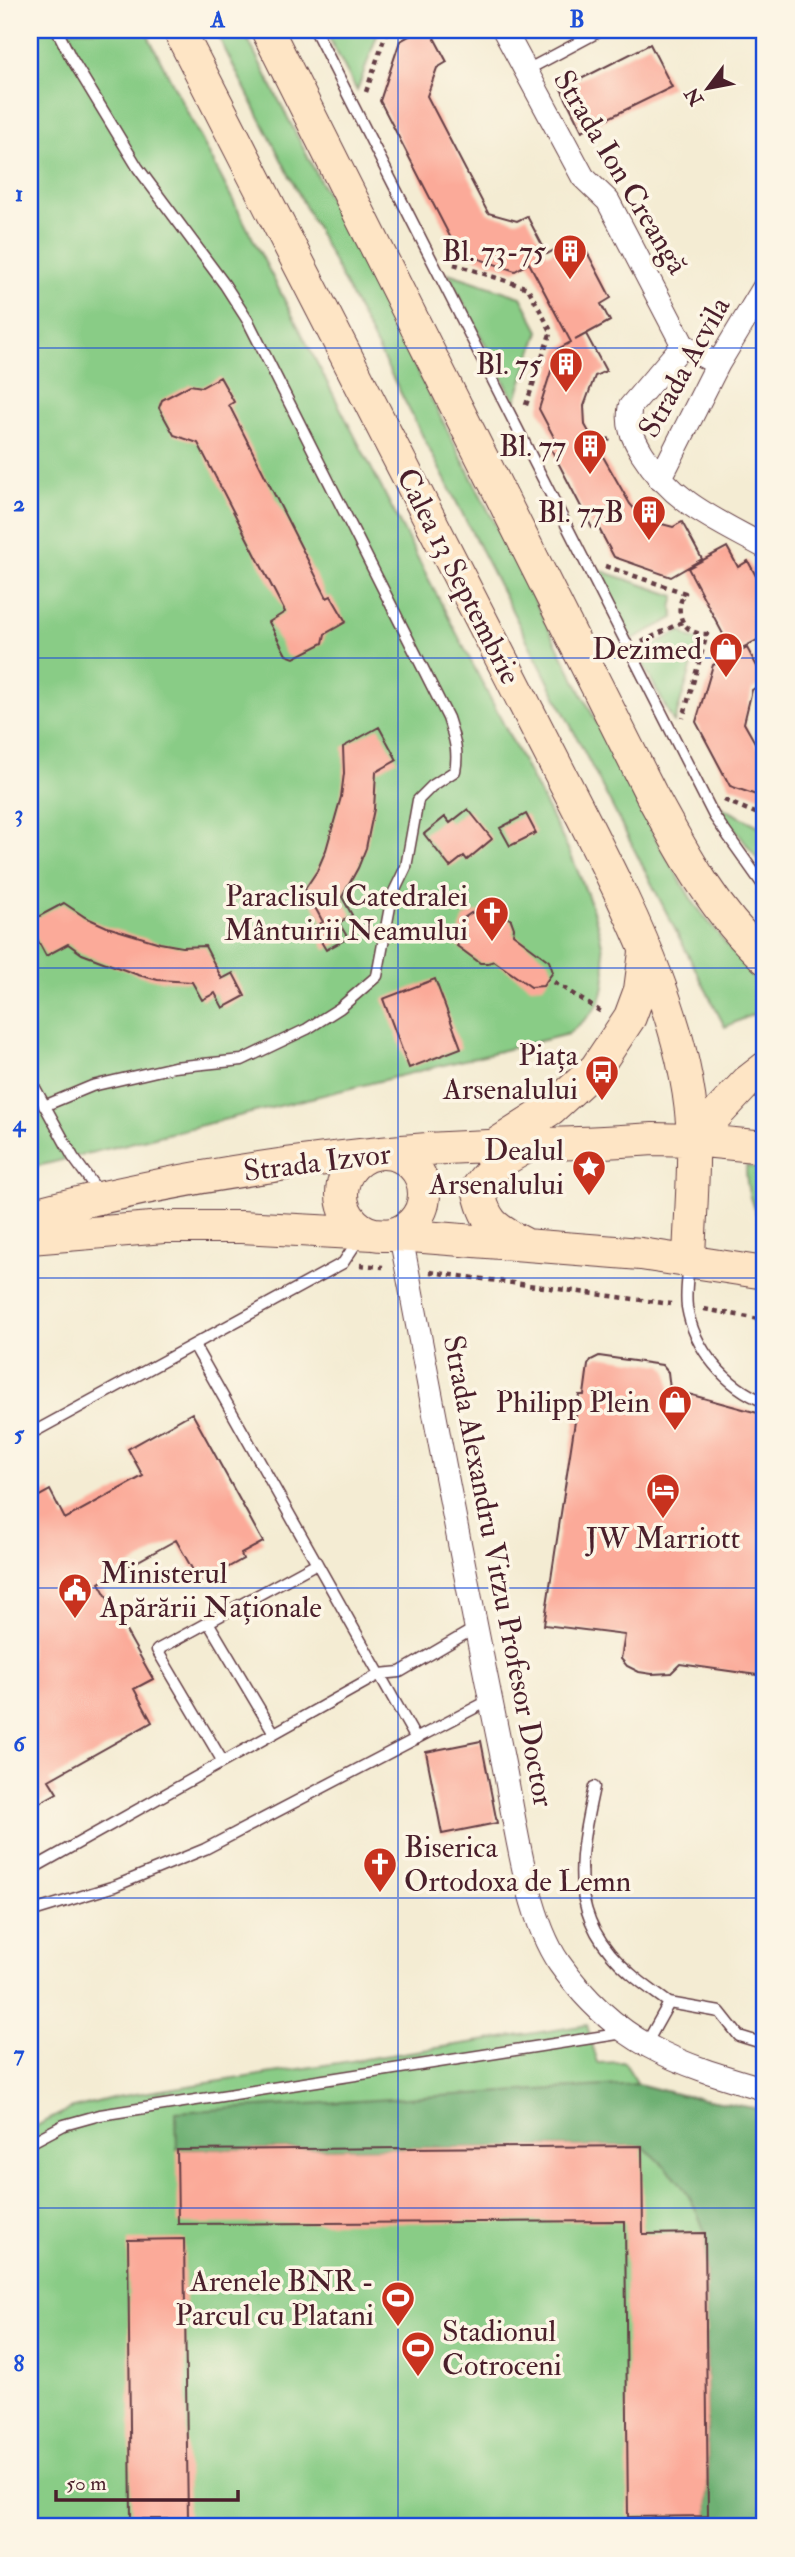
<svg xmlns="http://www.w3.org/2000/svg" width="795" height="2557" font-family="'IM FELL Double Pica',serif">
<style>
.green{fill:#89cc86;stroke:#6a7658;stroke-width:2}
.forest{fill:#6eb073;stroke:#5c684f;stroke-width:2}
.building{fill:#fbaa99}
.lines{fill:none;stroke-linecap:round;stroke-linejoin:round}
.lane-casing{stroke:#643e44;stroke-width:13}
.street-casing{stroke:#643e44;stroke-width:25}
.secondary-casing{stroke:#643e44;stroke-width:34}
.path{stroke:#643e44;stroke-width:4.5;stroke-dasharray:5 5;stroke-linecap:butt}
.lane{stroke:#fff;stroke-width:10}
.street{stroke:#fff;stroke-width:23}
.secondary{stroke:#fee5c5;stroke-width:32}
.grid{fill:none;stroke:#1d4ed8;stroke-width:2;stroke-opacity:0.55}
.labels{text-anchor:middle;stroke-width:7;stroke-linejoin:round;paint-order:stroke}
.street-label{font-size:30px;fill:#4a1f2b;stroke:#fcf5e5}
.poi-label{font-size:30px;fill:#4a1f2b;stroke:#fcf5e5;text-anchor:end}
.neatline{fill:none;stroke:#1d4ed8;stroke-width:2.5}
.grid-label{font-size:23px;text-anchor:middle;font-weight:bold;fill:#1d4ed8}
</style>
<rect width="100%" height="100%" fill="#fcf5e5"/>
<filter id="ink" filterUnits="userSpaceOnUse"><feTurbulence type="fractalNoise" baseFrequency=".0143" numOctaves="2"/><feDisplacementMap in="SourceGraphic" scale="14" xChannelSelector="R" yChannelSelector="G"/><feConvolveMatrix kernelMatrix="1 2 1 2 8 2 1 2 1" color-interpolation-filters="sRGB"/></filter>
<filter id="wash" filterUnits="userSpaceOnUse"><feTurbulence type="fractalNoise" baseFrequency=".00686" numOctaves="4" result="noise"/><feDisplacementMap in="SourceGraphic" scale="28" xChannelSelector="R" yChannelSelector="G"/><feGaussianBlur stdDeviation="1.57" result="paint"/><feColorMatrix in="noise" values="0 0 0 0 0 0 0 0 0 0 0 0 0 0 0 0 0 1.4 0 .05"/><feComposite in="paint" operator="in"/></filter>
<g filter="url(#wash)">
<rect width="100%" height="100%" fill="#f4ecd3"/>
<path class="green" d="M30,30h115l422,817c18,39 49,110 34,151 -6,15 -21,26 -33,36l-538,134z
M215,30h28l412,807 38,65 72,91v16l-40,18z
M325,30h54l-22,61z
M448,273l73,24 18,34 -24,71z
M596,569l79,27 -3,12 2,10 -43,22z
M681,631l9,7 10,2 -26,83 -37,-70z
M717,805l48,24v40z
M746,1166l19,3v57c-15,-18 -19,-38 -19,-60z
M587,2025l10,38 27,-1 14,22 42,11 85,15v417h-735v-398l40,-20 46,-12z"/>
<path class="forest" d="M638,2084l42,11 85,15v417h-57l-3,-294c-14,-41 -29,-60 -63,-87l-465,4 -1,-38z"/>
<g id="blocks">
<path class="building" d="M420,30h10l17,32 -10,6 -10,28 61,117 29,8 10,-5 20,38 21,-12 8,16 11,-6 24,46 -10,6 9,17 -35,19 11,-6 20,37 -11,5 -11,30 1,19 45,79 13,15 30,8 9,-5 20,37 -31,18 -57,-20 -17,-32 -5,3 -43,-83 7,-4 -17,-32 19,-60 13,-7 -42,-79 -14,8 -57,-19 -78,-151 20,-60z
M650,44l22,43 -90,44 -21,-42z
M220,377l14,25 -5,3 98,193 4,-2 15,26 -21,12 -2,9 -29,15 -8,-3 -17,-33 16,-10 -87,-169 -24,-8 -15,-27 3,-8 28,-15 12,2z
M727,547l11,20 10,-6 17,32v43l-32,17 -45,-85z
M747,648l18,33 -13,9 -8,33 14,25 7,2v48l-35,-12 -34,-64 17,-57z
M379,727l18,33 -21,12 -2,37 -8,39 -8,20 -16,29 10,18 -13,8 9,15 -22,12 -13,-22 10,-6 -18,-33 12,-18 9,-21 15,-53 3,-24 -1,-26z
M468,809l24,30 -25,21 -3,-4 -14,11 -26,-33 21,-17 5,6z
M526,814l10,19 -26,13 -10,-18z
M64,903l21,14 22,10 53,16 22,4 23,-1 17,33 11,-6 12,23 -22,12 -8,-15 -13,7 -10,-18 -34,-2 -20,-5 -56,-21 -14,-10 -22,12 -16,-30v-5z
M488,903l23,17 3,8 -1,6 36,27 4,11 -10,14 -12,1 -37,-26 -6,2h-8l-23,-17 5,-7 -2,-10 4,-11 7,-5 12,-2z
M435,979l26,69 -52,20 -26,-69z
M599,1356l63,9 6,7 2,17 95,26v261l-85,-12 -9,9 -19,1 -13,-2 -12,-6 -6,-7 4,-24 -81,-10 35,-230h5l4,-30 3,-5z
M192,1413l71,129 -22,12 2,5 -43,24 -24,-43 -77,43 54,96 -19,10 18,33 -103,58 8,13 -27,15v-307l20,-11 15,29 78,-43 -15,-27z
M481,1741l16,82 -55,11 -16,-82z
M642,2146l1,88 62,-1 3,283 -80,1 -3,-296 -447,3 -1,-74z
M184,2239l4,280h-57l-3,-279z"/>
</g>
</g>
<g filter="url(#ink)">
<use href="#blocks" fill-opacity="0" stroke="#643e44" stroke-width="2"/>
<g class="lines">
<g class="lane-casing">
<path id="lane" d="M315,30l399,786 51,72
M525,71l77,-41
M30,1079l43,78 27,37
M44,1106l48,-20 82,-19 68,-7 65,-31 33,-21 37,-32 15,-80 14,-29 12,-67 14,-14 23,-15c4,-20 -1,-34 -7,-53l-200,-397 -23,-36 -87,-117 -68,-112 -13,-26
M689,1263c-1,14 -4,30 -2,44 7,42 39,80 78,95
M194,1345l222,394
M30,1434l313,-171 16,-24
M208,1622l66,111
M223,1762l-66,-112 160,-87
M594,1787c-16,73 -28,131 36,186 12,11 26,20 39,30
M30,1870l350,-196 20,-2 77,-45
M30,1912l85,-26 90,-37 285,-149
M645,2046l24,-43 51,9 19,24 26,8
M30,2143l34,-18 36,-10 524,-82"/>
</g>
<g class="street-casing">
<path id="street" d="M504,30l79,147 25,24 75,144 35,19
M683,345l-53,62c-3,19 2,29 12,46 31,50 74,67 123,94
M660,479l58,-115 47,-78
M400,1232c33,176 67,353 103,529 12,58 23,155 56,202 57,81 116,100 206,126"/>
</g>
<g class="secondary-casing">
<path id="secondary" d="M179,30l407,794c48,95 105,209 107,318 1,39 -3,79 -4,118
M267,30l384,764c32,59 64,119 114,164
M693,1140l54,-58 18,-14
M495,1145l56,-36 45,-41 34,-51 10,-27 5,-38
M342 1194a41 41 0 1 1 82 0a41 41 0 1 1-82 0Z
M30,1215c121,-32 247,-53 372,-64 84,-8 167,-5 251,-12l40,1 72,7
M30,1238l134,-11h77l170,9 230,18 124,19
M523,1243c-30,-15 -39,-22 -45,-56 15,-22 28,-29 51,-41"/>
</g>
<path class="path" d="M366,92l21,-62
M454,264l74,24 23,43 -26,77
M596,444l17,-6
M605,566l80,27c-13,18 -1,43 22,41l-24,84
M642,642l40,-20
M724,800l41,17
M554,982l49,31
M360,1265l23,2
M430,1272l241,32
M704,1309l61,11"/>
<use href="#lane" class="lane"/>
<use href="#street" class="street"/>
<use href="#secondary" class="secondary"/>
</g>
</g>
<path class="grid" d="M398,30v2497M30,348h735M30,658h735M30,968h735M30,1278h735M30,1588h735M30,1898h735M30,2208h735"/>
<defs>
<g id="building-pin" transform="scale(1.75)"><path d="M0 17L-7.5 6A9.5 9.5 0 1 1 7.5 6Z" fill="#c8321e" stroke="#fcf5e5"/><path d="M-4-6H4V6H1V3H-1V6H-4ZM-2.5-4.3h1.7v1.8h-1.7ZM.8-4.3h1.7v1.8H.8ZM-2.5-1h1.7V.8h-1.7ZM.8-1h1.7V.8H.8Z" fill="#fff"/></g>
<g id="shop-pin" transform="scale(1.75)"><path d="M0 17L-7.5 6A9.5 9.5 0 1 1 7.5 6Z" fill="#c8321e" stroke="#fcf5e5"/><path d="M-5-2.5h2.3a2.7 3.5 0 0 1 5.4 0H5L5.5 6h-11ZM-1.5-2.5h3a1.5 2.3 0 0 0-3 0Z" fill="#fff"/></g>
<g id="church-pin" transform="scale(1.75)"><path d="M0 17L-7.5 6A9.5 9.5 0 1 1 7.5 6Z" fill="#c8321e" stroke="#fcf5e5"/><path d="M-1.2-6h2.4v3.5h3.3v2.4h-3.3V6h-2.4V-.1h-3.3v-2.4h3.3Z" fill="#fff"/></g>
<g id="bus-pin" transform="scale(1.75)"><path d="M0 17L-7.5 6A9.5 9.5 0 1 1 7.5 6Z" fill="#c8321e" stroke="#fcf5e5"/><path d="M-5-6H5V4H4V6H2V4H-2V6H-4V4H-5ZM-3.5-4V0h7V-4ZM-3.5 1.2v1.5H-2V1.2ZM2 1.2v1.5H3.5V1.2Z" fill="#fff"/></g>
<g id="sight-pin" transform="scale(1.75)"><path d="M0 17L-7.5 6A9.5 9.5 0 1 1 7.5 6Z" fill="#c8321e" stroke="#fcf5e5"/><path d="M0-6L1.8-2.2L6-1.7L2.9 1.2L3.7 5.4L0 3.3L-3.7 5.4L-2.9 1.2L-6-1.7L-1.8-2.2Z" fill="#fff"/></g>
<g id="hotel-pin" transform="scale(1.75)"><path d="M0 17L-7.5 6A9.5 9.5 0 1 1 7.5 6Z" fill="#c8321e" stroke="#fcf5e5"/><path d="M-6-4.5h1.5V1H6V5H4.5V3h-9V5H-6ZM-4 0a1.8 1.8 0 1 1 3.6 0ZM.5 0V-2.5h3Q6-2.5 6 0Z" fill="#fff"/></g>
<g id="civic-pin" transform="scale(1.75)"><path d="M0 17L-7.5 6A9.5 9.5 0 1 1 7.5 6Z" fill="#c8321e" stroke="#fcf5e5"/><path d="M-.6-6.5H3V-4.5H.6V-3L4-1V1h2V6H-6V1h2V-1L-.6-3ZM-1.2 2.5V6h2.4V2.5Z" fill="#fff"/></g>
<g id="stadium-pin" transform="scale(1.75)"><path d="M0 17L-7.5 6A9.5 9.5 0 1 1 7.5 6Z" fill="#c8321e" stroke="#fcf5e5"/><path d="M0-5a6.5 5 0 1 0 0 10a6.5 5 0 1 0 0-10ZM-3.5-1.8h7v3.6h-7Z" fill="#fff"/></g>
</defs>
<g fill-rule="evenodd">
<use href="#building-pin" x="570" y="251"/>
<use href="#building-pin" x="566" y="364"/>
<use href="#building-pin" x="590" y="446"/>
<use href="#building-pin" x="649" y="512"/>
<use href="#shop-pin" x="726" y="649"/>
<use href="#church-pin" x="492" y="913"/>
<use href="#bus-pin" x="602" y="1072"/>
<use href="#sight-pin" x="589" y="1167"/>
<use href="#shop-pin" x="675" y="1402"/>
<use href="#hotel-pin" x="663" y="1490"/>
<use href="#civic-pin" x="75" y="1590"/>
<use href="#church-pin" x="380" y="1864"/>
<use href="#stadium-pin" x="398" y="2298"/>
<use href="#stadium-pin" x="418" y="2348"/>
</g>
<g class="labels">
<g class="street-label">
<text transform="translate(621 172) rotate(59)" y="10">Strada Ion Creangă</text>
<text transform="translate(684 367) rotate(-61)" y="10">Strada Acvila</text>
<text transform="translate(459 576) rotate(63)" y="10">Calea 13 Septembrie</text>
<text transform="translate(317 1162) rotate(-7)" y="10">Strada Izvor</text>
<text transform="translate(499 1571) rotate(79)" y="10">Strada Alexandru Vitzu Profesor Doctor</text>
</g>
<g class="poi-label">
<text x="546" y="261">Bl. 73-75</text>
<text x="542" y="374">Bl. 75</text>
<text x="566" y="456">Bl. 77</text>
<text x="624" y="522">Bl. 77B</text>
<text x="702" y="659">Dezimed</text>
<text x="468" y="906">Paraclisul Catedralei<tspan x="468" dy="34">Mântuirii Neamului</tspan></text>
<text x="578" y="1065">Piața<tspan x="578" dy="34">Arsenalului</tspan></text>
<text x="564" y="1160">Dealul<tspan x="564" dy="34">Arsenalului</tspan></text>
<text x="650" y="1412">Philipp Plein</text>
<text x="663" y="1548" text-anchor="middle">JW Marriott</text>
<text x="100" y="1583" text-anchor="start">Ministerul<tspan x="100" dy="34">Apărării Naţionale</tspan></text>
<text x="404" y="1857" text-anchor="start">Biserica<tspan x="404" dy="34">Ortodoxa de Lemn</tspan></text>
<text x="374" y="2291">Arenele BNR -<tspan x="374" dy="34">Parcul cu Platani</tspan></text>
<text x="442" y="2341" text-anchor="start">Stadionul<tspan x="442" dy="34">Cotroceni</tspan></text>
</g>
</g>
<rect width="795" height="2557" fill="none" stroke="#fcf5e5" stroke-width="77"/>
<g transform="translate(708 88) rotate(238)" stroke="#fcf5e5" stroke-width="5" paint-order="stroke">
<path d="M0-5L12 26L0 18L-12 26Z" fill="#4a1f2b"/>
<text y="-10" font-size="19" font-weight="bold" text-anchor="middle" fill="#4a1f2b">N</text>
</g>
<path d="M56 2490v10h182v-10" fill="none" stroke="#4a1f2b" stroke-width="3.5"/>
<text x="66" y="2490" font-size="21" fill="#4a1f2b" stroke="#fcf5e5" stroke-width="5" paint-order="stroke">50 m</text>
<rect x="38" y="38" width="718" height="2480" class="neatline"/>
<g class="grid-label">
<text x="218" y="27">A</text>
<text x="577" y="27">B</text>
<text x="19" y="201">1</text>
<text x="19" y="511">2</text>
<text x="19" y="821">3</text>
<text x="19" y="1131">4</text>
<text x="19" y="1441">5</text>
<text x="19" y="1751">6</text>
<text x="19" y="2061">7</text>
<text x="19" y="2371">8</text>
</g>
</svg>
